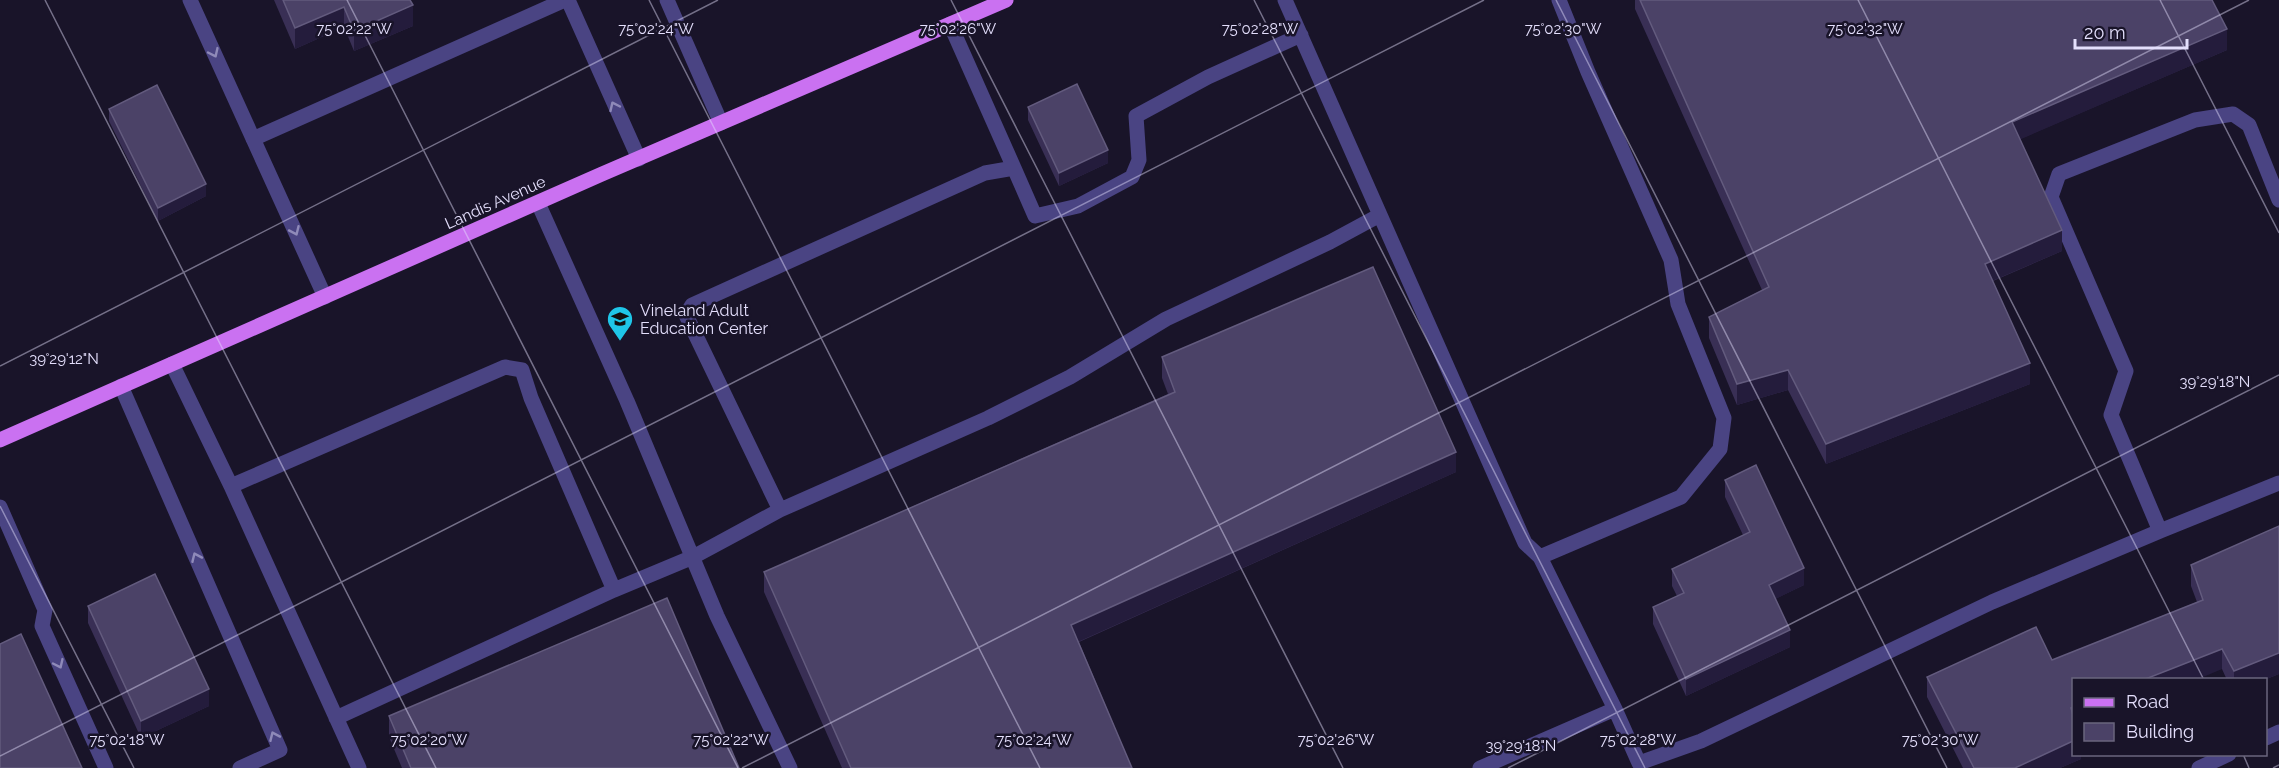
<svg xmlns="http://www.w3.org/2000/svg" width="2279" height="768" font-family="Raleway,sans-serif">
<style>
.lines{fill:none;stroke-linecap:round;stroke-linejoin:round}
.minor{stroke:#4a4483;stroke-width:15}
.major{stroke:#ca71f1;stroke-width:15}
.wall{fill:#392f55}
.shaded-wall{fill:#241c3c}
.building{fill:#4b4267;stroke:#635b7e;stroke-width:1.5}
.oneway{stroke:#8f8ab9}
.ticks{fill:none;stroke:#e4dffc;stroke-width:1.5;stroke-opacity:0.45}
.labels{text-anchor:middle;stroke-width:5;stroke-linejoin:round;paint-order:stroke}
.street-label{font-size:16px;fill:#e4dffc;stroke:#191429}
.poi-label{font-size:16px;fill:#e4dffc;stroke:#191429;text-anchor:start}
.ticks-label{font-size:15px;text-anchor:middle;fill:#e4dffc;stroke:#191429;stroke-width:5;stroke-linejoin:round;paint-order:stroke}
</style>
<rect width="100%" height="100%" fill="#191429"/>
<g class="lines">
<path class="minor" d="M190,0l135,297
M568,0l71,159
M667,0l54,123
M1285,0l240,543 15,14 75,152 24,54 62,-22 291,-139 168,-71 -49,-116 15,-44 -75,-174 8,-23 136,-54 38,-6 16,11 30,75
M950,24l64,144
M253,139l312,-139
M538,203l89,198 90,215 73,152
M172,364l59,122
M121,386l159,364 -40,18
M0,507l45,103 -3,16 64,142
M780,510l-94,-195 6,-10 293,-132 29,-5 21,48 43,-10 54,-29 7,-17 -3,-44 72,-39 93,-42
M2160,531l119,-48
M1540,557l141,-60 39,-48 4,-31 -46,-114 -7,-44 -83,-188 -29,-72
M614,590l79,-33 87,-47 208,-92 82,-41 96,-58 164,-77 50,-27
M336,718l278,-128 -83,-192 -9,-28 -17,-3 -274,119 10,22 118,260
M2266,738l13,-6
M1480,768l135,-59
M2199,768l30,-14"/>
<path class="major" d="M0,440l602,-266 404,-174"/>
</g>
<path class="wall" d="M274,0h136l3,26 -59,25 -10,-24 -49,22z
M1635,0h577l15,50 -207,89 42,112 -69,30 37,103 -204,80 -38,-74 -51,15 -28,-67v-21l53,-27 -127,-281z
M1028,107l80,56 -49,23 -31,-66z
M109,109l97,87 -48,25 -49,-100z
M1162,357l294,115 -377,170 53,126h-290l-78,-176v-20l404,-178 -6,-16z
M1725,480l79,105 -29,14 15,48 -104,49 -33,-72v-17l24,-11 -5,-10v-17l71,-34 -18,-38z
M2191,565l88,109 -15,6h-37l-5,-11 -149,11v74h8v5l-21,9h-97l-36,-71v-20l125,-17 145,-58 -6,-16z
M88,606l121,100 -68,32 -53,-115z
M389,716l350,52h-337l-13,-31z"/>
<path class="shaded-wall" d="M413,5v21l-59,25v-20z
M344,7v20l-49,22v-21z
M2227,29v21l-215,93v-21z
M1108,150v13l-49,23v-13z
M206,184v12l-48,25v-13z
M2062,230v21l-77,33v-20z
M2030,363v21l-204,80v-20z
M1788,370v20l-51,15v-21z
M1456,452v20l-385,173v-20z
M1804,568v17l-35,17v-17z
M1790,630v17l-104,49v-17z
M2222,649v20l-26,11h-53z
M2279,653v21l-15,6h-30v-9z
M209,689v17l-68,32v-17z
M2073,741v13h8v5l-21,9h-45z"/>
<path class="building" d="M283,0h127l3,5 -59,26 -10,-24 -49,21z
M1640,0h572l15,29 -215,93 50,108 -77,34 45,99 -204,81 -38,-74 -51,14 -28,-67 60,-30z
M1077,84l31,66 -49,23 -31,-66z
M157,85l49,99 -48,24 -49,-99z
M1373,267l83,185 -385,173 61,143h-281l-87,-196 411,-180 -13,-35z
M1756,465l48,103 -35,17 21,45 -104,49 -33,-72 31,-14 -12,-24 78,-37 -25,-52z
M2279,526v127l-45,18 -12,-22 -79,31h-70v27l-2,1 2,7v26l-58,27h-41l-47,-91 109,-50 16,33 151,-60 -12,-35z
M155,574l54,115 -68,32 -53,-115z
M667,598l72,170h-328l-22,-52z
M21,634l61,134h-82v-124z"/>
<defs><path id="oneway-chevron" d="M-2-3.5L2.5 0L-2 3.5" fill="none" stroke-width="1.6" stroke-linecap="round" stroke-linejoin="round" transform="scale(1.5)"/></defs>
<g class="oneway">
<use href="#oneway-chevron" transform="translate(214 53) rotate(65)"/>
<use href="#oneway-chevron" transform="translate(614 106) rotate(-115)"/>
<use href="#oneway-chevron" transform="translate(295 231) rotate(66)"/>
<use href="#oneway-chevron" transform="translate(196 557) rotate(-114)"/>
<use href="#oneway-chevron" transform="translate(59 664) rotate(65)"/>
<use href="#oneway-chevron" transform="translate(274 736) rotate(-114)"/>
</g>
<path class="ticks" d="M45,0l391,768M347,0l391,768M649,0l391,768M951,0l392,768M1254,0l391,768M1556,0l391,768M1858,0l346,680M2160,0l119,233M0,366l718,-366M0,506l134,262M2243,754l6,14M0,756l1484,-756M742,768l1507,-768M1508,768l771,-393M2273,768l6,-3"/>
<defs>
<g id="school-pin" transform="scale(1.35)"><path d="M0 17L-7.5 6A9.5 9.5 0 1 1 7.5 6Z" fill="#1fc6e8" stroke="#191429"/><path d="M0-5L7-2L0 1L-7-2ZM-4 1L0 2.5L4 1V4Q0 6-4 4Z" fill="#111"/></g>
</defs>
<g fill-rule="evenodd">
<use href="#school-pin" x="620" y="319"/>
</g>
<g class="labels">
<g class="street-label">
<text transform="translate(495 202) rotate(-24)" y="6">Landis Avenue</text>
</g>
<g class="poi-label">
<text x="640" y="316">Vineland Adult<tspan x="640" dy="18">Education Center</tspan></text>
</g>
</g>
<g class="ticks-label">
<text x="354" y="34">75°02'22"W</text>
<text x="656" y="34">75°02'24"W</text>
<text x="958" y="34">75°02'26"W</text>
<text x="1260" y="34">75°02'28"W</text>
<text x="1563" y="34">75°02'30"W</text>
<text x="1865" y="34">75°02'32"W</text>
<text x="64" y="364">39°29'12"N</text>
<text x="2215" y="387">39°29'18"N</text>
<text x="127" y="745">75°02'18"W</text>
<text x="429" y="745">75°02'20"W</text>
<text x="731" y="745">75°02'22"W</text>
<text x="1034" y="745">75°02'24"W</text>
<text x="1336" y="745">75°02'26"W</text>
<text x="1638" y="745">75°02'28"W</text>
<text x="1940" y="745">75°02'30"W</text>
<text x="1521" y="751">39°29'18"N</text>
</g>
<rect x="2072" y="678" width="195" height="78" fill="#191429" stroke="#6a657d" stroke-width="1.5"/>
<rect x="2084" y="698" width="30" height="9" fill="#ca71f1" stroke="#6a657d" stroke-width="1.5"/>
<text x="2126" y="708" font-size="18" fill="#e4dffc">Road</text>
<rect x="2084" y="723" width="30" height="18" fill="#4b4267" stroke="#6a657d" stroke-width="1.5"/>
<text x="2126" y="738" font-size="18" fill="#e4dffc">Building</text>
<path d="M2075 39v9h112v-9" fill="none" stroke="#e4dffc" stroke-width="3"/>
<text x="2084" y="39" font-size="18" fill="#e4dffc" stroke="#191429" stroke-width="4.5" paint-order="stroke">20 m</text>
</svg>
